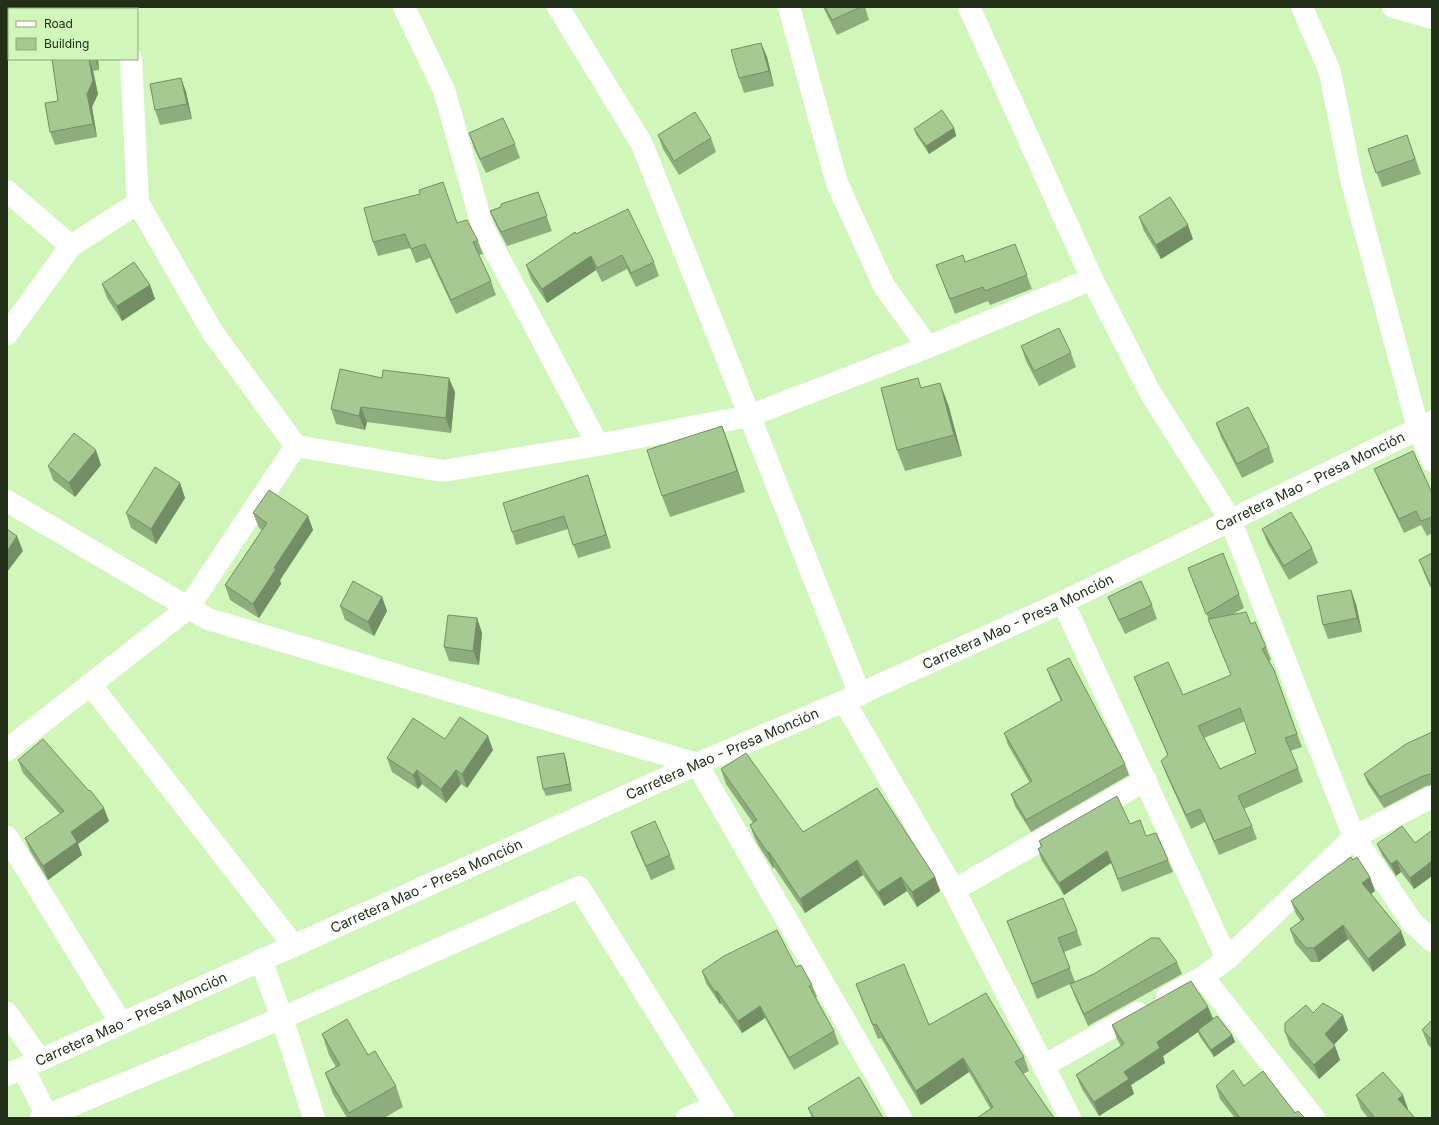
<svg xmlns="http://www.w3.org/2000/svg" width="1439" height="1125" font-family="Inter,sans-serif">
<style>
.lines{fill:none;stroke-linecap:round;stroke-linejoin:round}
.minor{stroke:#fff;stroke-width:22}
.wall{fill:#8ead7c;fill-rule:evenodd}
.shaded-wall{fill:#748d65}
.building{fill:#a5c990;stroke:#748d65;fill-rule:evenodd}
.labels{text-anchor:middle;stroke-width:3;stroke-linejoin:round;paint-order:stroke}
.street-label{font-size:14px;fill:#223019;stroke:#d0f6ba}
</style>
<rect width="100%" height="100%" fill="#d0f6ba"/>
<g class="lines">
<g class="minor">
<path d="M128,7v2"/>
<path d="M404,7l40,83 39,138 115,217"/>
<path d="M558,7l84,137 218,551"/>
<path d="M789,7l48,176 47,103 44,61"/>
<path d="M969,7l123,272 59,115 79,125 124,318 58,85 20,19"/>
<path d="M1302,7l28,65 22,110 66,246 14,33"/>
<path d="M1393,7l39,11"/>
<path d="M131,59l7,144 75,130 83,113 147,25 155,-26 151,-29 179,-69 164,-68"/>
<path d="M7,191l64,55"/>
<path d="M7,334l64,-88 67,-43"/>
<path d="M7,501l201,118 489,145 204,354"/>
<path d="M1063,602l164,357"/>
<path d="M90,684l204,262"/>
<path d="M844,701l110,189 116,228"/>
<path d="M7,750l181,-142 108,-162"/>
<path d="M7,837l114,186"/>
<path d="M954,890l192,-110"/>
<path d="M261,960l21,58 297,-131 144,231"/>
<path d="M1203,977l111,141"/>
<path d="M1167,997l36,-20 24,-18 127,-122 78,-40"/>
<path d="M7,1013l33,47"/>
<path d="M1043,1066l95,-53"/>
<path d="M23,1068l25,50"/>
<path id="s1" d="M7,1075l690,-311 147,-63 219,-99 369,-180"/>
<path d="M41,1118l241,-100 32,100"/>
<path d="M687,1118l27,-12"/>
</g>
</g>
<path class="wall" d="M823,7h42l4,13 -32,15z
M761,43l6,14 7,29 -30,7 -5,-15z
M52,59h46l1,11 -6,1 5,23 -6,13 5,30 -42,8 -5,-13 8,-31z
M181,78l5,14 6,27 -32,6 -5,-15z
M954,128l2,8 -27,18 -12,-18 -3,-7z
M469,133l46,11 5,14 -34,15 -12,-25z
M658,135l53,3 5,14 -37,23 -16,-26z
M1407,135l14,39 -39,13 -14,-38z
M443,182l14,41 21,18 5,13 -4,1 12,26 5,14 -40,19 -26,-56 -14,5 -6,-15 -32,8 -5,-14 47,-48z
M538,192l14,39 -45,15 -11,-21 -6,-14 11,-4z
M1139,217l54,22 -32,20 -17,-28z
M576,234l78,28 5,14 -23,11 -9,-18 -25,13 -6,-12 -49,33 -16,-24 -5,-14z
M1015,244l17,45 -42,16 -2,-4 -33,13 -19,-49 29,-3z
M102,284l48,1 5,14 -33,22 -15,-23z
M1021,346l50,7 5,14 -37,19 -13,-25z
M382,378l73,14 -4,41 -84,-11 -2,8 -29,-6 -5,-15z
M921,387l27,17 14,52 -57,15 -8,-21z
M1216,423l53,24 5,15 -32,16 -21,-41z
M722,426l23,66 -75,25 -8,-21z
M101,465l-26,32 -22,-17 -5,-14z
M1374,469l58,24v40l-5,3 -6,-11 -17,8 -24,-50z
M588,475l4,13 19,60 -33,10 -10,-29 -52,16 -4,-13z
M180,483l5,15 -29,46 -25,-16 -5,-15z
M253,513l55,3 5,14 -33,50 1,4 -22,34 -29,-18 -5,-15 37,-55 -3,-2z
M1262,529l50,19 6,15 -29,17 -21,-36z
M1432,553v38l-8,-18 -5,-13z
M1188,568l51,26 5,14 -11,6 18,10 15,23 5,13 -2,1 5,9 28,77 -12,4 8,17 5,14 -59,27 8,17 5,13 -38,16 -14,-33 -14,7 -25,-55 -5,-13 7,-5 -29,-66 -5,-13 49,18 48,-20zM1245,721l11,32 -36,16 -16,-31z
M382,597l5,14 -13,25 -29,-16 -5,-14z
M1108,597l44,8 5,14 -32,15 -11,-23z
M1356,604l6,28 -34,7 -5,-14z
M477,618l5,15 -3,32 -30,-4 -5,-14z
M1047,669l78,95 4,11 -98,57 -16,-26 -4,-12 19,-11 -22,-38 -4,-12 57,-32 -10,-21z
M1432,732v53l-6,1 -42,22 -16,-24 -4,-10z
M493,750l-26,38 -6,-4 -15,19 -24,-19 -4,5 -26,-17 -5,-14z
M564,753l2,7 6,31 -26,5 -3,-7z
M18,760l91,61 -31,23 4,11 -34,25 -18,-29 -5,-13 35,-24 -37,-41z
M721,769l82,63 132,45 5,14 -23,16 -10,-16 -23,15 -21,-31 -58,38 -31,-46 -1,1 -13,-20 -5,-9 -5,-14 3,-2 -27,-39z
M1130,824l16,12 22,24 5,12 -51,20 -11,-29 -47,32 -22,-34 -4,-12 3,-2 -2,-6z
M631,832l39,23 5,14 -24,11 -15,-34z
M1432,832v44l-18,13 -13,-17 -5,4 -14,-21 -5,-11 38,-1z
M1375,891l-4,3 30,37 5,14 -33,27 -25,-33 -29,23h-8l-16,-19 -5,-14 11,-8 -5,-7 -5,-13z
M1007,921l70,10 5,14 -18,7 11,30 102,-20 5,12 -94,52 -13,-29 -5,-13 -33,15z
M796,967l16,18 5,12 -2,1 19,33 5,13 -45,26 -29,-52 -23,15 -21,-30 -1,1 -14,-21 -4,-12z
M856,984l73,41 95,32 5,14 -6,3 31,44 -64,-10 -21,-36 -48,33 -40,-67 -3,1 -17,-41z
M1208,1007l5,12 19,16 3,7 -21,15 -14,-20 -2,-5 -35,24 2,7 -34,22 3,9 -35,22 -17,-27 -6,-14 45,-29 -4,-7 -5,-14z
M1313,1013l35,17 -14,14 6,16 -21,19 -29,-33 -5,-14z
M1432,1020v29l-4,-4 -6,-15z
M322,1034l74,52 7,21 -19,11h-37l-14,-24 -8,-21 11,-6 -7,-12z
M1216,1086h28l61,32h-70l-15,-19z
M1356,1095l52,14v1l7,8h-47l-7,-9z
M808,1108l75,10h-71z"/>
<path class="shaded-wall" d="M761,43l6,14 7,29 -5,-15z
M89,59l4,12 5,23 -6,13 5,30 -4,-13 -6,-30z
M95,59h3l1,11z
M181,78l5,14 6,27 -5,-15z
M954,128l2,8 -27,18 -3,-8z
M1188,225l5,14 -32,20 -5,-14z
M591,256l5,14 -49,33 -5,-14z
M150,285l5,14 -33,22 -5,-15z
M449,378l6,14 -4,41 -5,-15z
M940,383l8,21 14,52 -8,-21z
M361,407l6,15 -2,8 -6,-14z
M722,426l8,21 15,45 -8,-21z
M96,450l5,15 -26,32 -6,-14z
M588,475l4,13 19,60 -5,-13z
M180,483l5,15 -29,46 -5,-15z
M308,516l5,14 -33,50 1,4 -22,34 -6,-14 21,-36z
M17,536l6,15 -16,21v-21z
M1351,590l5,14 6,28 -5,-14z
M382,597l5,14 -13,25 -6,-14z
M477,618l5,15 -3,32 -6,-14z
M488,736l5,14 -26,38 -5,-14z
M564,753l2,7 6,31 -2,-7z
M417,770l5,14 -4,5 -5,-14z
M456,770l5,14 -15,19 -5,-14z
M104,808l5,13 -31,23 4,11 -34,25 -5,-14 28,-34z
M1107,851l4,12 -47,32 -5,-12z
M769,852l5,15 -1,1 -5,-15z
M857,860l6,15 -58,38 -5,-14z
M1397,860l4,12 -5,4 -5,-12z
M1432,861v15l-18,13 -4,-11z
M901,877l6,14 -23,15 -6,-14z
M935,877l5,14 -23,16 -5,-15z
M1370,877l5,14 -8,6 -5,-14z
M1343,925l5,14 -29,23 -5,-14z
M1401,931l5,14 -33,27 -5,-13z
M717,991l4,12 -1,1 -5,-12z
M760,1006l5,12 -23,15 -4,-12z
M1208,1007l6,14 -16,9v2l-35,24 2,7 -34,22 3,9 -35,22 -5,-14 30,-30 33,-30z
M1343,1015l5,15 -18,19 -5,-15z
M1232,1035l3,7 -21,15 -3,-7z
M1335,1046l5,14 -21,19 -5,-14z
M963,1058l6,14 -48,33 -5,-14z
M1403,1095l5,14 -5,5 -5,-15z"/>
<path class="building" d="M825,7h36l-29,13z
M761,43l8,28 -30,7 -8,-28z
M52,59h37l4,22 -6,13 6,30 -43,8 -5,-29 13,-2z
M181,78l6,26 -32,6 -5,-26z
M942,110l12,18 -28,18 -12,-17z
M695,112l16,26 -37,23 -16,-26z
M503,118l12,26 -35,15 -11,-26z
M1407,135l8,24 -39,14 -8,-24z
M443,182l14,41 10,-3 11,21 -5,1 18,39 -40,19 -26,-56 -14,5 -6,-15 -32,8 -9,-34 56,-14 -1,-4z
M538,192l9,24 -46,16 -11,-21 11,-4v-3z
M1170,197l18,28 -32,20 -17,-28z
M628,209l26,53 -23,11 -9,-18 -25,13 -6,-12 -49,33 -16,-24 49,-33 1,2z
M1015,244l12,31 -42,16 -2,-4 -33,12 -14,-34 27,-10 2,7z
M134,262l16,23 -33,21 -15,-22z
M1059,328l12,25 -37,18 -13,-25z
M340,369l42,9 1,-8 66,8 -3,40 -85,-11 -2,9 -28,-7z
M918,378l3,10 19,-5 14,52 -57,15 -16,-62z
M1248,407l21,40 -32,17 -21,-41z
M722,426l15,45 -75,25 -15,-46z
M74,433l22,17 -27,33 -21,-17z
M1413,451l19,42v24l-11,4 -5,-10 -17,8 -25,-50z
M155,467l25,16 -29,46 -25,-16z
M588,475l18,60 -33,10 -9,-29 -52,16 -9,-29z
M269,490l39,26 -34,52 2,1 -23,35 -28,-19 42,-62 -14,-10z
M1291,512l21,36 -28,18 -22,-37z
M7,529l10,7 -10,15z
M1223,553l16,41 -33,20 -18,-46z
M1432,553v34l-13,-27z
M353,581l29,16 -14,25 -28,-16z
M1141,581l11,24 -33,15 -11,-23z
M1351,590l6,28 -34,7 -6,-29z
M1246,612l5,12 4,-2 11,25 -4,2 12,21 23,64 -12,4 13,30 -60,28 14,30 -38,15 -14,-32 -14,6 -25,-54 7,-6 -34,-78 34,-15 15,33 48,-20 -23,-56zM1240,708l16,45 -36,16 -22,-43z
M448,615l29,3 -4,33 -29,-4z
M1069,658l56,106 -99,56 -15,-26 21,-13 -28,-48 58,-33 -15,-31z
M460,717l28,19 -26,38 -6,-4 -15,19 -24,-19 -4,5 -26,-17 26,-40 32,21z
M1432,732v42h-2l-7,2 -43,21 -16,-23 42,-30z
M43,739l46,52 1,-1 14,18 -33,24 6,10 -34,24 -18,-28 39,-27 -46,-51z
M564,753l6,31 -27,5 -6,-32z
M746,753l57,79 74,-44 58,89 -23,15 -11,-15 -23,15 -21,-32 -57,39 -31,-47 -1,1 -13,-19 -5,-9 7,-5 -36,-51z
M1117,796l13,28 10,-4 6,16 10,-3 12,27 -50,19 -11,-28 -48,32 -21,-34 4,-3 -3,-5z
M655,821l15,34 -24,11 -15,-34z
M1402,826l13,17 16,-12 1,1v29l-22,17 -13,-18 -6,4 -14,-20z
M1351,857l2,3 4,-3 13,20 -8,6 39,48 -33,28 -25,-34 -29,23h-8l-16,-19 14,-10 -13,-18z
M1063,898l14,33 -19,7 12,30 -38,16 -25,-63z
M777,930l19,37 5,-2 11,20 -3,1 25,45 -45,27 -29,-52 -22,15 -21,-30 -2,1 -13,-21 22,-15z
M1151,938h8l18,24 -93,52 -14,-30 24,-10z
M904,964l25,61 57,-32 38,64 -9,5 39,56h-77l16,-11 -30,-49 -47,33 -40,-67 -3,1 -17,-41z
M1191,981l17,26 -51,35 3,6 -36,24 5,7 -35,23 -18,-27 48,-31 -12,-19z
M1323,1003l20,12 -18,19 10,12 -21,19 -29,-33v-9l21,-18 7,8z
M1217,1016l15,19 -21,15 -13,-20z
M347,1019l21,36 7,-4 21,35 -47,27 -24,-40 15,-8 -18,-31z
M1432,1020v20l-10,-10z
M1233,1070l11,16 19,-15 32,42 3,-2 7,7h-65l-24,-32z
M1383,1072l20,23 -5,4 17,19h-40l-19,-23z
M859,1077l24,41h-69l-6,-10z"/>
<g class="labels">
<g class="street-label">
<text dy="5" stroke="none"><textPath href="#s1" startOffset="1432">Carretera Mao - Presa Monción</textPath></text>
<text dy="5" stroke="none"><textPath href="#s1" startOffset="1108">Carretera Mao - Presa Monción</textPath></text>
<text dy="5" stroke="none"><textPath href="#s1" startOffset="784">Carretera Mao - Presa Monción</textPath></text>
<text dy="5" stroke="none"><textPath href="#s1" startOffset="460">Carretera Mao - Presa Monción</textPath></text>
<text dy="5" stroke="none"><textPath href="#s1" startOffset="136">Carretera Mao - Presa Monción</textPath></text>
</g>
</g>
<rect width="1439" height="1125" fill="none" stroke="#223019" stroke-width="16"/>
<rect x="8" y="8" width="130" height="52" fill="#d0f6ba" stroke="#8aa77a"/>
<rect x="16" y="21" width="20" height="6" fill="#ffffff" stroke="#8aa77a"/>
<text x="44" y="28" font-size="12" fill="#223019">Road</text>
<rect x="16" y="38" width="20" height="12" fill="#a5c990" stroke="#8aa77a"/>
<text x="44" y="48" font-size="12" fill="#223019">Building</text>
</svg>
